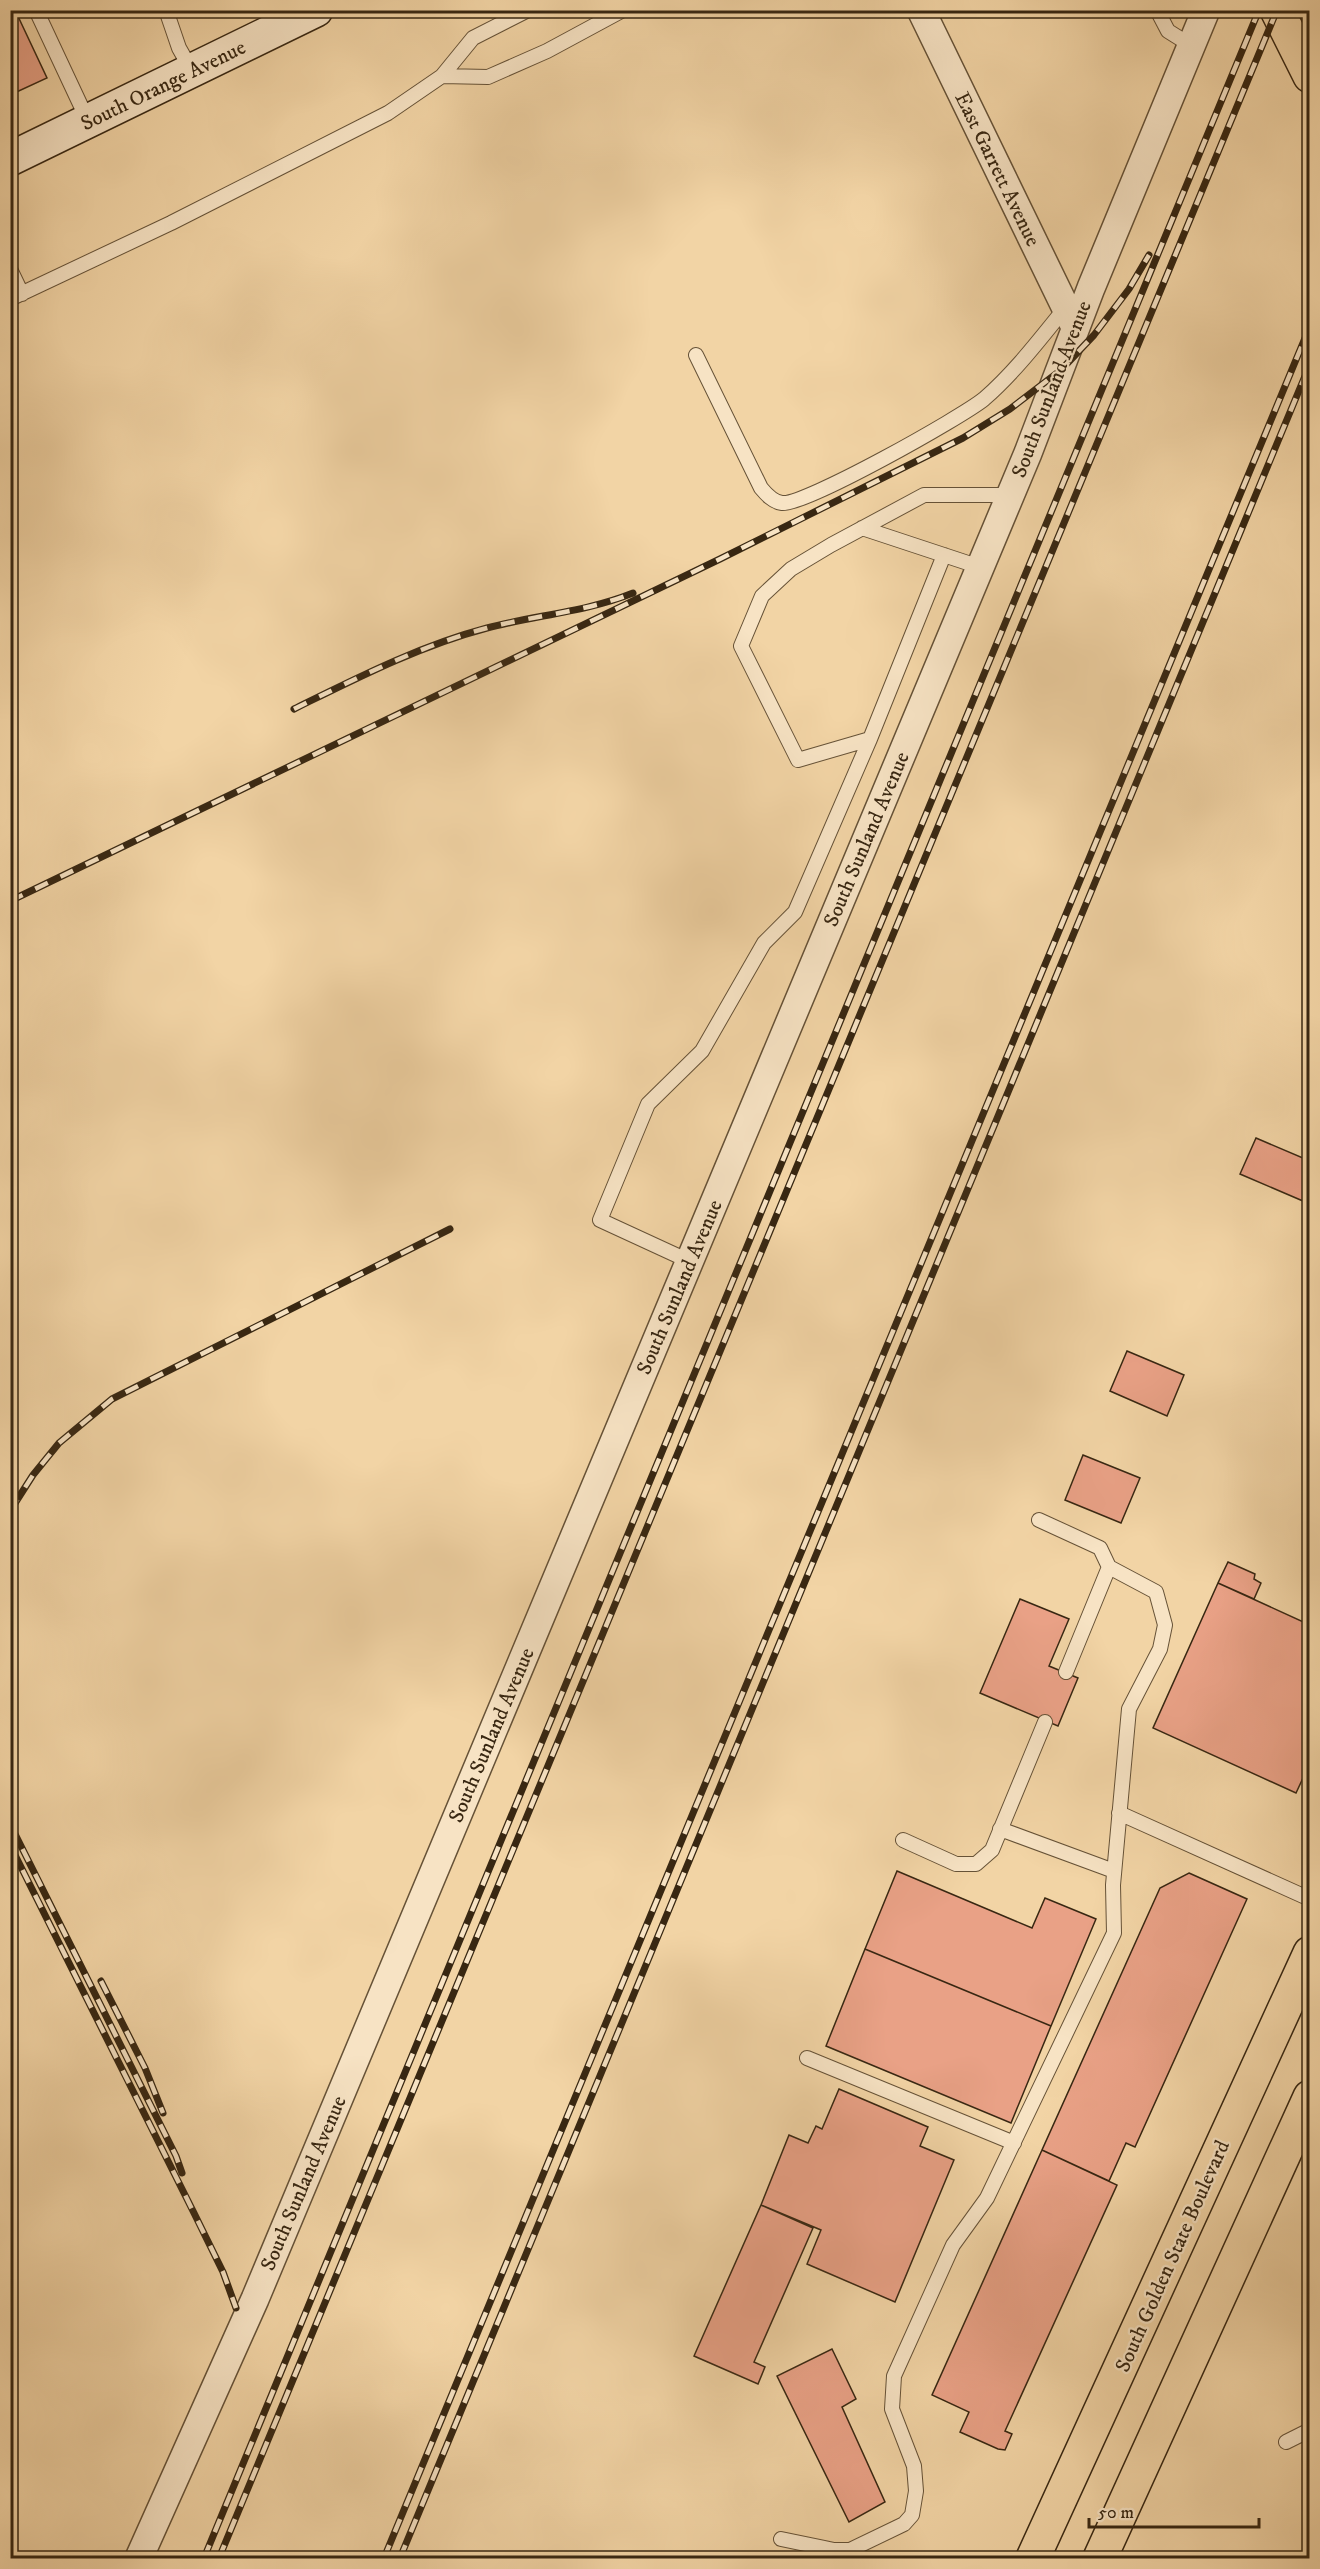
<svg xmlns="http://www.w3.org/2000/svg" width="1320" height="2569" font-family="'IM FELL DW Pica',serif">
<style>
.building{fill:#e9a186;stroke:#382712;stroke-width:1.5}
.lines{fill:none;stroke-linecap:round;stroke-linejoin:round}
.lane-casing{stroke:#665237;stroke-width:16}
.street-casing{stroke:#665237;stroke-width:30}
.secondary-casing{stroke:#382712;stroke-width:36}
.primary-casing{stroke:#382712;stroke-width:36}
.lane{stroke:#f7e3c4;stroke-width:14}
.street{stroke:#f7e3c4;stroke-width:27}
.secondary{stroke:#f7e3c4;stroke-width:33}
.primary{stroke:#f2d4a5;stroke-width:33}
.rail-casing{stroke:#382712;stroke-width:7}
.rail{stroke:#f7e3c4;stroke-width:4.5;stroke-dasharray:14;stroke-linecap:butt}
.labels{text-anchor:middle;stroke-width:4.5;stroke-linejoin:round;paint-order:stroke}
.street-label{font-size:21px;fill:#382712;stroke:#f7e3c4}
</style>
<rect width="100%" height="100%" fill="#f2d4a5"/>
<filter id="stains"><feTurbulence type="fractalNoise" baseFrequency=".00333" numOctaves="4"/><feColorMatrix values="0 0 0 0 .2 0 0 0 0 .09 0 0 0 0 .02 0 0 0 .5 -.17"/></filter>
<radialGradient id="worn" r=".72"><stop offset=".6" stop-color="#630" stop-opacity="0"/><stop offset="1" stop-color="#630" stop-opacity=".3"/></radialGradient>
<path class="building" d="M10,10h5l32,68 -37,17z
M1256,1138l54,23v43l-70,-30z
M1127,1351l57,24 -17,41 -57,-25z
M1083,1455l57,23 -19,45 -56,-23z
M1228,1562l27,12 -1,5 7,4 -7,16 -36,-16z
M1218,1583l92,42v138l-14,30 -143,-65z
M1020,1599l49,20 -20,47 29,12 -20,48 -78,-33z
M897,1871l135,57 13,-30 51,21 -45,107 -186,-77z
M1189,1873l58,26 -112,248 -9,-4 -17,38 -67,-31 118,-262z
M865,1949l186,77 -40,97 -185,-77z
M839,2089l89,38 -8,19 34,14 -59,142 -88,-38 14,-34 -60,-25 28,-70 19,8 8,-17 6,3z
M1042,2150l75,35 -112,246 7,3 -7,16 -7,-1 -38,-17 9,-20 -37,-17z
M761,2205l52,23 -59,134 11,5 -7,17 -64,-28z
M832,2349l24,50 -14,8 43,95 -36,20 -72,-146z"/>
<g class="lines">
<g class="lane-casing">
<path id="lane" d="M36,10l52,111
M166,10l13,38 13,23
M1157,10l11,21 24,15
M442,76l46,1 59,-26 76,-41
M10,269l12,25
M10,299l161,-76 217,-110 54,-37 31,-38 55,-28
M696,355l65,133c5,6 12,14 21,15 22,3 180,-86 202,-104 31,-27 56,-60 82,-92
M862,528l118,39
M870,739l-72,21 -57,-114 21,-50 29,-27 40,-24 93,-50h86
M689,1261l-89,-41 48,-116 54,-53 62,-108 31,-31 75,-173 74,-184
M1039,1520l61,28 9,19 -43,105
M1119,1813l191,86
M1000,1829l114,42
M903,1840l53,24h20l16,-14 53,-128
M807,2058l207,85
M1286,2442l24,-12
M781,2539l53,11h16l54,-26 8,-9 4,-24 -2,-25 -22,-57 2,-33 59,-131 34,-47 127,-265 -1,-48 16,-176 31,-60 5,-24 -9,-33 -47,-25"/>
</g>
<g class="street-casing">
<path id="street" d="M921,10l154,317
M139,2558l116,-259 773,-1846 63,-165 115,-278"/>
</g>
<g class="secondary-casing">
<path id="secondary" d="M10,159l306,-149"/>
</g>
<g class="primary-casing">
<path id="primary" d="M1277,10l33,66
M1033,2558l277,-605
M1100,2558l210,-461"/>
</g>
<use href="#lane" class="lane"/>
<use href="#street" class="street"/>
<use href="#secondary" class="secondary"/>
<use href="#primary" class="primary"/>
<g class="rail-casing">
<path id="rail" d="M294,709c63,-31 125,-63 193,-81 49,-13 99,-16 146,-35
M10,901l710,-342 243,-121 47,-29 51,-39 33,-35 35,-46 20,-34
M10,1511l23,-36 26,-32 53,-44 338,-170
M10,1824l166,332 6,17
M10,1845l184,368 29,59 13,36
M101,1981l44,87 18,45
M204,2558l1055,-2548
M219,2558l1058,-2548
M384,2558l926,-2232
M400,2558l910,-2194"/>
</g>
<use href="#rail" class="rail"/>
</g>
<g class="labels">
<g class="street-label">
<text transform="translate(163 85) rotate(-26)" y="7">South Orange Avenue</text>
<text transform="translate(998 169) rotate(64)" y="7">East Garrett Avenue</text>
<text transform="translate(1051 389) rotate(-69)" y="7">South Sunland Avenue</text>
<text transform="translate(866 839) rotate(-67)" y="7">South Sunland Avenue</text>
<text transform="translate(679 1287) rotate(-67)" y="7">South Sunland Avenue</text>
<text transform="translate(491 1735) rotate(-67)" y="7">South Sunland Avenue</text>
<text transform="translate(303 2183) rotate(-67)" y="7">South Sunland Avenue</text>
<text transform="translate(1172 2256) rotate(-66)" y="7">South Golden State Boulevard</text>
</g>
</g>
<rect width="1320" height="2569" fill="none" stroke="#f2d4a5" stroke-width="36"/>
<rect x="12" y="12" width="1296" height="2545" fill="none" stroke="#382712" stroke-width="3"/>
<rect x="18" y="18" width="1284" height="2533" fill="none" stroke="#382712" stroke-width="1.5"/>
<path d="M1089 2518v9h170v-9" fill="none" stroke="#382712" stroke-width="3"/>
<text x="1098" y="2518" font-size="18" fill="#382712" stroke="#f7e3c4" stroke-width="4.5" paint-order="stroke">50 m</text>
<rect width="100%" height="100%" filter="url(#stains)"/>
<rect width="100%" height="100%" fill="url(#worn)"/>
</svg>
